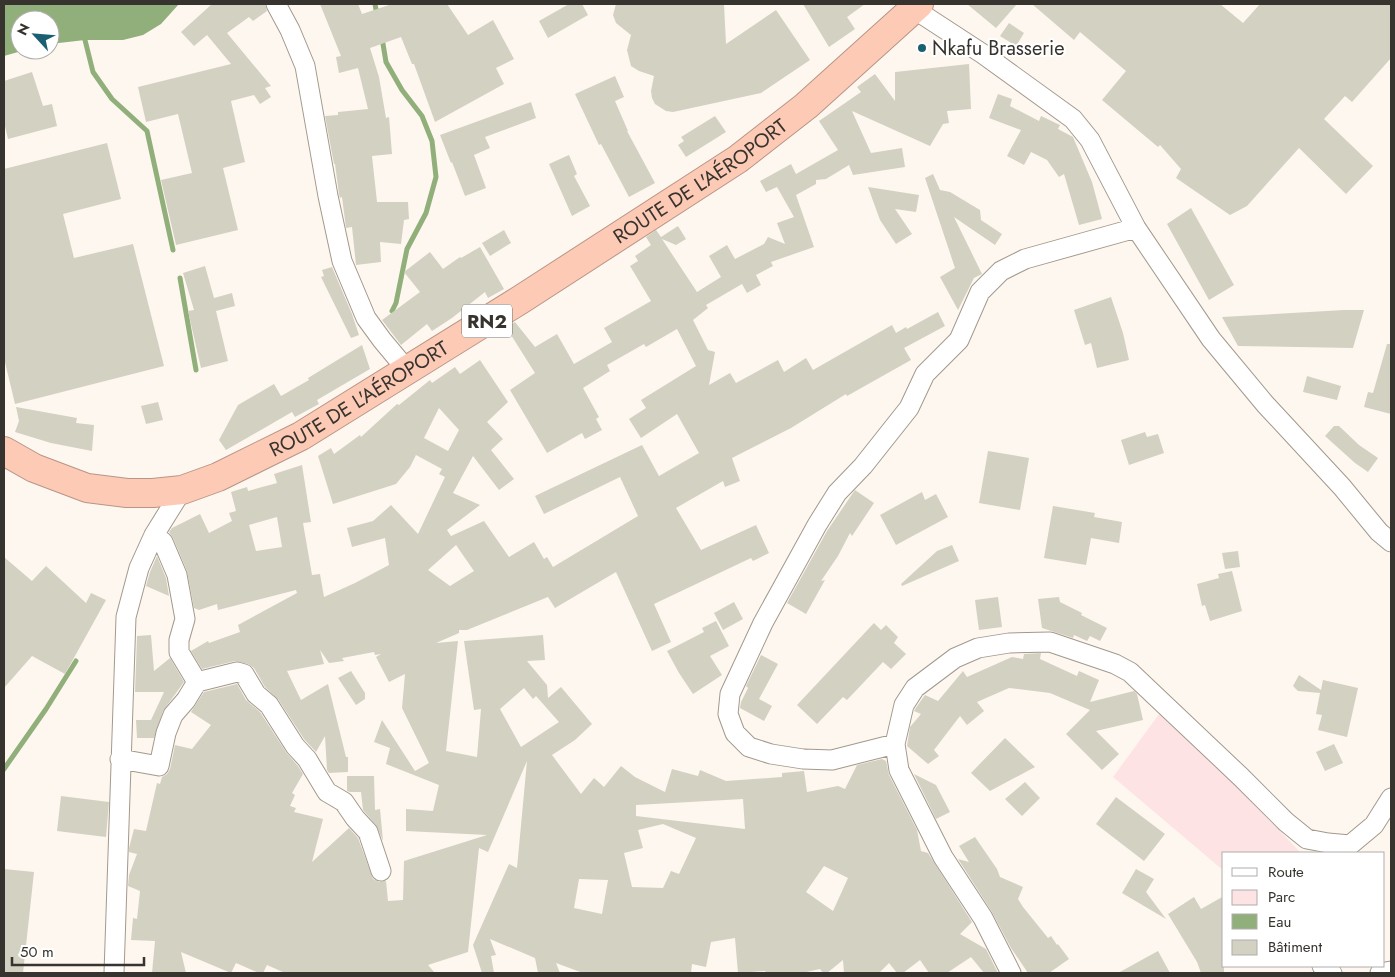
<svg xmlns="http://www.w3.org/2000/svg" width="1395" height="977" font-family="Jost,sans-serif">
<style>
.green{fill:#fee3e5}
.water{fill:#91af7a}
.lines{fill:none;stroke-linecap:round;stroke-linejoin:round}
.stream{stroke:#91af7a;stroke-width:5}
.building{fill:#d3d1c2;fill-rule:evenodd}
.minor-casing{stroke:#a3998d;stroke-width:21}
.highway-casing{stroke:#b89586;stroke-width:30}
.minor{stroke:#fff;stroke-width:19}
.highway{stroke:#fdcab6;stroke-width:28}
.poi-dot{fill:#1b5f72;stroke:#fff;stroke-width:2}
.labels{text-anchor:middle;stroke-width:4;stroke-linejoin:round;paint-order:stroke}
.shield{fill:#fff;stroke:#73706d;stroke-width:1}
.shield-label{font-size:19px;font-weight:bold;fill:#37332e}
.poi-label{font-size:20px;fill:#37332e;stroke:#fff;text-anchor:start}
.street-label{font-size:20px;fill:#37332e;stroke:#fff}
</style>
<rect width="100%" height="100%" fill="#fef7ef"/>
<path class="green" d="M1162,710l139,143h-77v18l-111,-94z"/>
<path class="water" d="M4,4h175l-18,20 -18,11 -20,5h-38l-35,4v-24h-30v30h5l-21,6z"/>
<g class="lines">
<path class="stream" d="M375,4l2,11
M382,38l4,24 16,28 20,26 10,25 4,36 -10,36 -19,36 -11,54 -4,8
M85,40l8,32 19,27 35,32 26,119
M180,278l16,92
M4,769l42,-60 30,-48"/>
</g>
<path class="building" d="M212,4h53l2,7 -14,10 -4,-4 -22,16 44,53 -6,2 6,9 -11,7 -6,-9 -23,6 14,61 -22,6 15,62 -62,15 -15,-65 31,-7 -14,-59 -32,8 -8,-35 93,-23 -24,-29 -13,11 -13,-14z
M320,4h38l4,10 30,-10h55l21,31 25,-15 21,39 -18,9 8,16 -69,38 -21,-58h-2l-11,-27 -31,11 9,29 7,41 3,-1 3,37 -20,2 5,46h31l1,17 -5,1 -3,24 -21,-2 1,20 -25,3 -4,-38 -6,1 -4,-31 -2,1 -1,-4 -4,-30h-1l-9,-48 13,-1v-3l30,-3 -10,-41 -19,5 -3,-16 5,-1z
M569,4h13l6,11 -40,23 -9,-17z
M616,4h108l2,40 50,-34 34,50 -49,33 -88,19 -7,-1 -11,-7 -3,-6 -1,-7 3,-15 -15,-5 -8,-5 -4,-16 4,-15 -15,-12 -3,-8z
M803,4h62l-18,13 8,12 -26,18z
M967,4h50l-21,24z
M1032,4h188l23,19 17,-19h131v54l-39,44 -7,-6 -21,23 49,47 -27,28 -47,-46 -52,58 -17,9 -54,-37 5,-9 -21,-24 -2,2 -56,-47 24,-29 -46,-39 -6,8z
M1009,23l15,10 -8,13 -16,-10z
M969,64l2,45 -24,2 2,12 -6,1 -13,22 -78,-35 19,42 31,-5 3,19 -52,8 -4,-10 -23,14 -10,1v4l-20,11 18,52 -43,15 2,4 -17,9 5,10 -14,8 -5,-9 -36,21 2,3 -15,12 15,30 7,2 -6,33 21,-12 6,10 42,-23 6,12 22,-14 7,12 79,-45 4,8 10,-6 1,2 31,-17 7,14 -41,22 7,12 -64,36 -1,-2 -55,34 -59,30 8,23 -15,6 -2,-6 -47,27 25,42 55,-25 13,28 -16,8 -2,-3 -97,46 17,38 -19,9 -36,-79 -61,36 -7,-11 -81,33h-8v3l-23,10 22,-2 -12,110 31,6 4,-48 -7,1 -10,-69 79,-6 2,25 -18,1 20,24 1,13 13,-11 31,37 -17,16 -23,15 29,39 13,-16 10,9 17,-21 14,11 30,15 7,-23 26,7 2,-6 26,11 56,-4v-4l22,-2 3,21 31,-6 7,3 12,-24 25,-6 4,2 3,14 28,55 4,21 7,2 44,69 -12,12 26,15 12,24h-14l-13,-16 -24,16h-18l-9,-13 -17,13h-6l-8,-10 -10,10h-35l-1,-13 -16,13h-4l-3,-4 -18,4h-36l-1,-2 -27,2 -3,-35 -24,4 -5,25 -14,-3 -1,9h-108l-27,-10 4,10h-22l-3,-15 -45,-19 6,16 -5,1 3,17h-12l-9,-28 36,-81 8,4 10,-107 -39,91 -9,-4 -11,104 -40,13 7,8h-150l-18,-8 -4,8h-4l-23,-10 -5,10 -50,-21 5,21h-34l3,-32 -24,-1 2,-22 4,1 3,-28 -12,-5 1,-11 8,-21 -8,-2v-4l5,-19 12,2 11,-48 3,1 2,-7 5,-3 3,-5 5,-24 17,4 19,-24 -20,-13 13,-20 33,-8 9,16 14,12 26,40 12,14 5,8 -11,19 3,2 -5,11 6,2 -2,4 29,7 -11,43 37,-34 9,10 15,41 6,3 7,-1 2,20 15,-1 1,-39 83,-26 -81,-4v-22l27,2 6,-26 -53,-21 4,-16 -16,-6 8,-22 33,51 14,-8 -27,-55 3,-34 -16,8 -13,-25 5,-3 -6,1 -1,-3 -32,6 2,3 -15,2 -9,-13 4,14 -37,7 14,29 27,-16 18,73h2v15l-19,1 -2,-3 -2,-34 -9,16 -12,-13 -26,-40 -13,-12 -11,-19 -6,-4 -13,-3 -33,8 -11,-18 17,-10 1,2 31,-11 -2,-7 59,-32 -1,-3 -78,20 -1,-6 -18,6 -5,-2 -7,-37 -14,-33 -4,-6 3,-4 28,-14 9,19 23,-12 -3,-8 7,-2 -5,-19 16,-5 1,4 29,-8 -3,-9 28,-9 9,57 -8,1 9,52 8,-1 4,23 31,-14 34,-18 -4,-27 -33,9 -5,-19 26,-7 18,-16 27,29 27,-57 -6,-3 3,-5 -26,-14 -6,12 -14,17 -63,20 -15,-48 13,-8 3,6 26,-19 1,2 36,-33 2,1 31,-25 2,3 23,-16 5,7 20,-14 28,42 -21,20 16,17 -12,11 23,29 -15,11 -26,-34 -20,37 27,12 -33,25 4,6 33,-15 25,36 25,-15 10,17 3,-2 6,10 85,-51 -18,-39 -76,37 -9,-18 107,-51 17,31 40,-23 -22,-39 -36,24 -12,-19 17,-11 -5,-8 55,-34 -19,-37 -31,18 -2,-3 -37,21 3,6 -27,17 16,29 -3,2 6,11 -17,9 -3,-6 -35,20 -37,-63 25,-17 -29,-46 9,-5 20,25 22,-13 17,30 38,-22 -8,-14 47,-27 -21,-35 8,-5 -3,-5 16,-11 -5,-8 10,-7 5,7 17,-11 8,13 -10,6 -14,-6 35,53 24,-15 -12,-21 18,-11 8,14 29,-15 4,-7 17,7 -8,-21 17,-6 -17,-30 -11,5 -6,-11 31,-17 5,10 42,-24 -19,-29 42,-29 -4,-5 18,-13 20,27v-29zM439,408l20,22 -11,21 -24,-13zM277,517l5,30 -26,4 -7,-26zM456,545l18,26 -24,15 -22,-16zM524,688l9,11 3,-3 23,26 -38,25 -21,-38zM743,799l2,30 -109,-13v-11zM663,824l33,14 -17,36 -8,-3 -8,17 -31,-1 -8,-34 19,-5 -5,-18zM824,866l24,12 -15,33 -27,-19zM579,879l29,1 -6,34 -28,-6z
M32,72l11,34 9,-2 5,22 -49,13 -4,-17v-41z
M615,76l9,21 -9,4 13,30h-1l28,52 -26,14 -28,-53 -2,1 -24,-51z
M998,94l14,5 -2,7 29,15 2,-5 19,9 -2,4 15,8 19,45 10,37 -23,6 -15,-51 -5,3 -12,-17 -16,-8 -7,13 -17,-9 14,-26 -32,-12z
M531,102l5,16 -51,19 5,11 -16,7 12,33 -21,8 -13,-34 -1,1 -11,-28z
M715,116l11,16 -40,25 -8,-12 6,-4 -3,-4z
M107,143l14,56 -58,15 11,44 59,-14 31,122 -149,38 -11,-46v-189z
M569,155l8,19 -3,2 16,30 -18,10 -23,-52z
M933,174l7,16 10,2 30,18 1,10 21,14 -7,11 -41,-28 28,57 -8,4 -16,32 -18,-33 15,-9 -30,-90z
M868,187l51,8 -3,17 -21,-3 17,25 -16,10 -16,-24z
M1191,208l43,77 -25,15 -42,-76z
M504,230l7,13 -21,13 -8,-13z
M480,247l24,42 -16,9 -3,-6 -33,26 -20,13 -5,-7 -26,21 -19,-25 38,-28 -16,-20 26,-20 13,17 17,-12 1,1z
M205,266l9,32 18,-5 3,13 -19,5 12,50 -27,7 -13,-57 6,-1 -11,-37z
M332,267l20,47 7,21 -8,3 -30,-61 3,-1 -2,-6z
M1111,297l12,36 6,27 -32,8 -6,-25 -6,2 -11,-35z
M1344,310h20l-11,38 -115,-2 -16,-29z
M1387,344h4v70l-27,-7 4,-15 5,1z
M362,345l8,24 -53,31 2,4 -24,13 -3,-5 -66,38 -7,-10 19,-35 36,-21 7,12 28,-16 -1,-2z
M1307,376l34,10 -4,14 -34,-8z
M158,402l5,18 -17,4 -5,-18z
M16,407l61,11 -1,5 18,2 -2,26 -41,-8 -36,-11 4,-11z
M1334,426h5l20,19 19,13 -10,14 -13,-9 -30,-27z
M1145,432l2,5 11,-3 6,19 -35,12 -8,-25z
M988,451l41,7 -9,52 -41,-7z
M855,490l19,13 -22,33 -2,-3 -12,23 -17,25 4,-1 -19,34 -19,-11 40,-72z
M922,492l3,8 11,-6 12,23 -52,28 -16,-30z
M1053,506l42,7 -1,4 28,5 -3,21 -28,-5 -5,27 -42,-7z
M952,545l7,16 -57,25 -1,-2 36,-33z
M1238,551l2,16 -15,2 -3,-16z
M157,556l9,22 3,18 -23,-10 4,-14z
M4,557l28,24 14,-15 40,37 5,-10 15,7 -41,74 -33,-18 -28,32z
M1232,571l10,40 -32,10 -5,-16 -3,1 -5,-22 22,-6 -1,-4z
M998,597l4,30 -23,3 -4,-30z
M1059,597l1,5 22,11 -1,2 26,13 -7,13 -10,-5 -3,5 -13,-6 -1,3 -31,-10 -4,-29z
M734,602l9,17 -20,11 -9,-17z
M716,621l13,25 -19,10 12,19 -29,19 -14,-21 -12,-22 37,-19 -2,-4z
M874,623l7,7 5,-5 12,12 -4,6 12,11 -15,15 -8,-7 -36,38 -4,-3 -26,27 -20,-19z
M151,635l3,36 16,-13 14,24 -21,29 -9,27h-17l-1,-18h15l13,-28h-29l2,-56z
M1041,653l-1,6 37,17 2,-5 20,9 -9,22 44,-11 3,3 6,26 -47,11 23,23 -17,16 -36,-36 24,-24 -40,-17 -41,-5 -32,14 7,9 -17,14 -7,-9 -26,34 5,6 -11,8 -21,-18 3,-19 11,-13 -7,-3 1,-2 10,-14 13,6 25,-30 4,6 45,-20 11,2 1,-5z
M761,655l17,9 -19,35 13,7 -8,15 -24,-13 1,-6 7,-14 -2,-2z
M351,671l14,22v6l-9,6 -18,-27z
M1299,675l22,15 2,-10 35,8 -11,49 -29,-7 4,-15 -6,-1 4,-21 -22,-2 -5,-5z
M1005,738l30,29 -45,24 -19,-18z
M1334,744l9,19 -18,8 -9,-19z
M914,774l22,11 14,27 -14,7z
M347,776h27l1,34 5,-1 3,32 -7,-16 -13,-15 -2,-18h-11l-3,-1z
M1025,782l15,16 -18,18 -17,-17z
M61,796l48,6 -3,35 -49,-6z
M1116,797l49,37 -21,27 -48,-37z
M975,837l22,32 3,8 23,10 -5,12 5,8 25,31 3,-2 6,9 1,-1 11,15 -20,14h-21l-17,-25 -19,-36 -34,-53 11,3 -10,-16z
M4,869l30,3 -11,101h-19z
M1136,869l18,10 -8,13 20,27 -44,-26z
M1224,896v77h-23l-4,-11 -29,-48 26,-17 7,12z
M1158,951l12,22h-52z"/>
<g class="lines">
<g class="minor-casing">
<path id="minor" d="M276,4l14,26 15,36 23,130 14,65 24,57 16,22 25,30
M914,9l69,45 90,65 17,21 46,88 75,111 54,65 77,83 37,45 12,10
M154,535l9,7 14,33 8,44 -6,21v12l18,30
M895,744l-63,16 -29,-1 -32,-5 -22,-7 -14,-14 -7,-19 2,-20 33,-71 54,-98 20,-32 26,-27 46,-58 16,-34 34,-34 21,-48 21,-21 24,-12 111,-31
M120,759l39,7 7,-33 7,-18 13,-15 11,-18 40,-10 7,2 12,20 13,11 26,41 12,13 20,33 17,10 11,16 13,14 13,39
M1322,966l10,7
M114,973l12,-356 13,-49 15,-33 28,-45
M1011,973l-28,-55 -40,-61 -44,-87 -4,-26 9,-39 11,-17 40,-30 23,-10 31,-5 41,-1 65,22 15,8 111,105 45,45 21,17 21,4 22,2 24,-20 17,-27
M1380,973l11,-2"/>
</g>
<g class="highway-casing">
<g id="highway">
<path id="s1" d="M4,451l30,17 53,20 40,5h26l29,-3 36,-13 83,-41 219,-136 218,-141 68,-53 113,-102"/>
</g>
</g>
<use href="#minor" class="minor"/>
<use href="#highway" class="highway"/>
</g>
<circle class="poi-dot" cx="922" cy="48" r="5"/>
<g class="labels">
<rect class="shield" x="462" y="304.5" width="50" height="33" rx="4"/>
<g class="shield-label">
<text x="487" y="328">RN2</text>
</g>
<g class="poi-label">
<text x="932" y="55">Nkafu Brasserie</text>
</g>
<g class="street-label">
<text dy="7" stroke="none"><textPath href="#s1" startOffset="791">ROUTE DE L'AÉROPORT</textPath></text>
<text dy="7" stroke="none"><textPath href="#s1" startOffset="386">ROUTE DE L'AÉROPORT</textPath></text>
</g>
</g>
<rect width="1395" height="977" fill="none" stroke="#37332e" stroke-width="10"/>
<rect x="1222" y="852" width="162" height="115" fill="#ffffff" stroke="#afadab"/>
<rect x="1232" y="868" width="25" height="8" fill="#ffffff" stroke="#afadab"/>
<text x="1268" y="877" font-size="15" fill="#37332e">Route</text>
<rect x="1232" y="890" width="25" height="15" fill="#fee3e5" stroke="#afadab"/>
<text x="1268" y="902" font-size="15" fill="#37332e">Parc</text>
<rect x="1232" y="914" width="25" height="15" fill="#91af7a" stroke="#afadab"/>
<text x="1268" y="927" font-size="15" fill="#37332e">Eau</text>
<rect x="1232" y="940" width="25" height="15" fill="#d3d1c2" stroke="#afadab"/>
<text x="1268" y="952" font-size="15" fill="#37332e">Bâtiment</text>
<g transform="translate(35 35) rotate(296)"><circle r="24" fill="#ffffff" stroke="#afadab"/>
<path d="M0-4L9 19L0 12L-9 19Z" fill="#1b5f72"/>
<text y="-8" font-size="14" font-weight="bold" text-anchor="middle" fill="#37332e">N</text>
</g>
<path d="M12 957v8h132v-8" fill="none" stroke="#37332e" stroke-width="2.5"/>
<text x="20" y="957" font-size="15" fill="#37332e" stroke="#ffffff" stroke-width="4" paint-order="stroke">50 m</text>
</svg>
